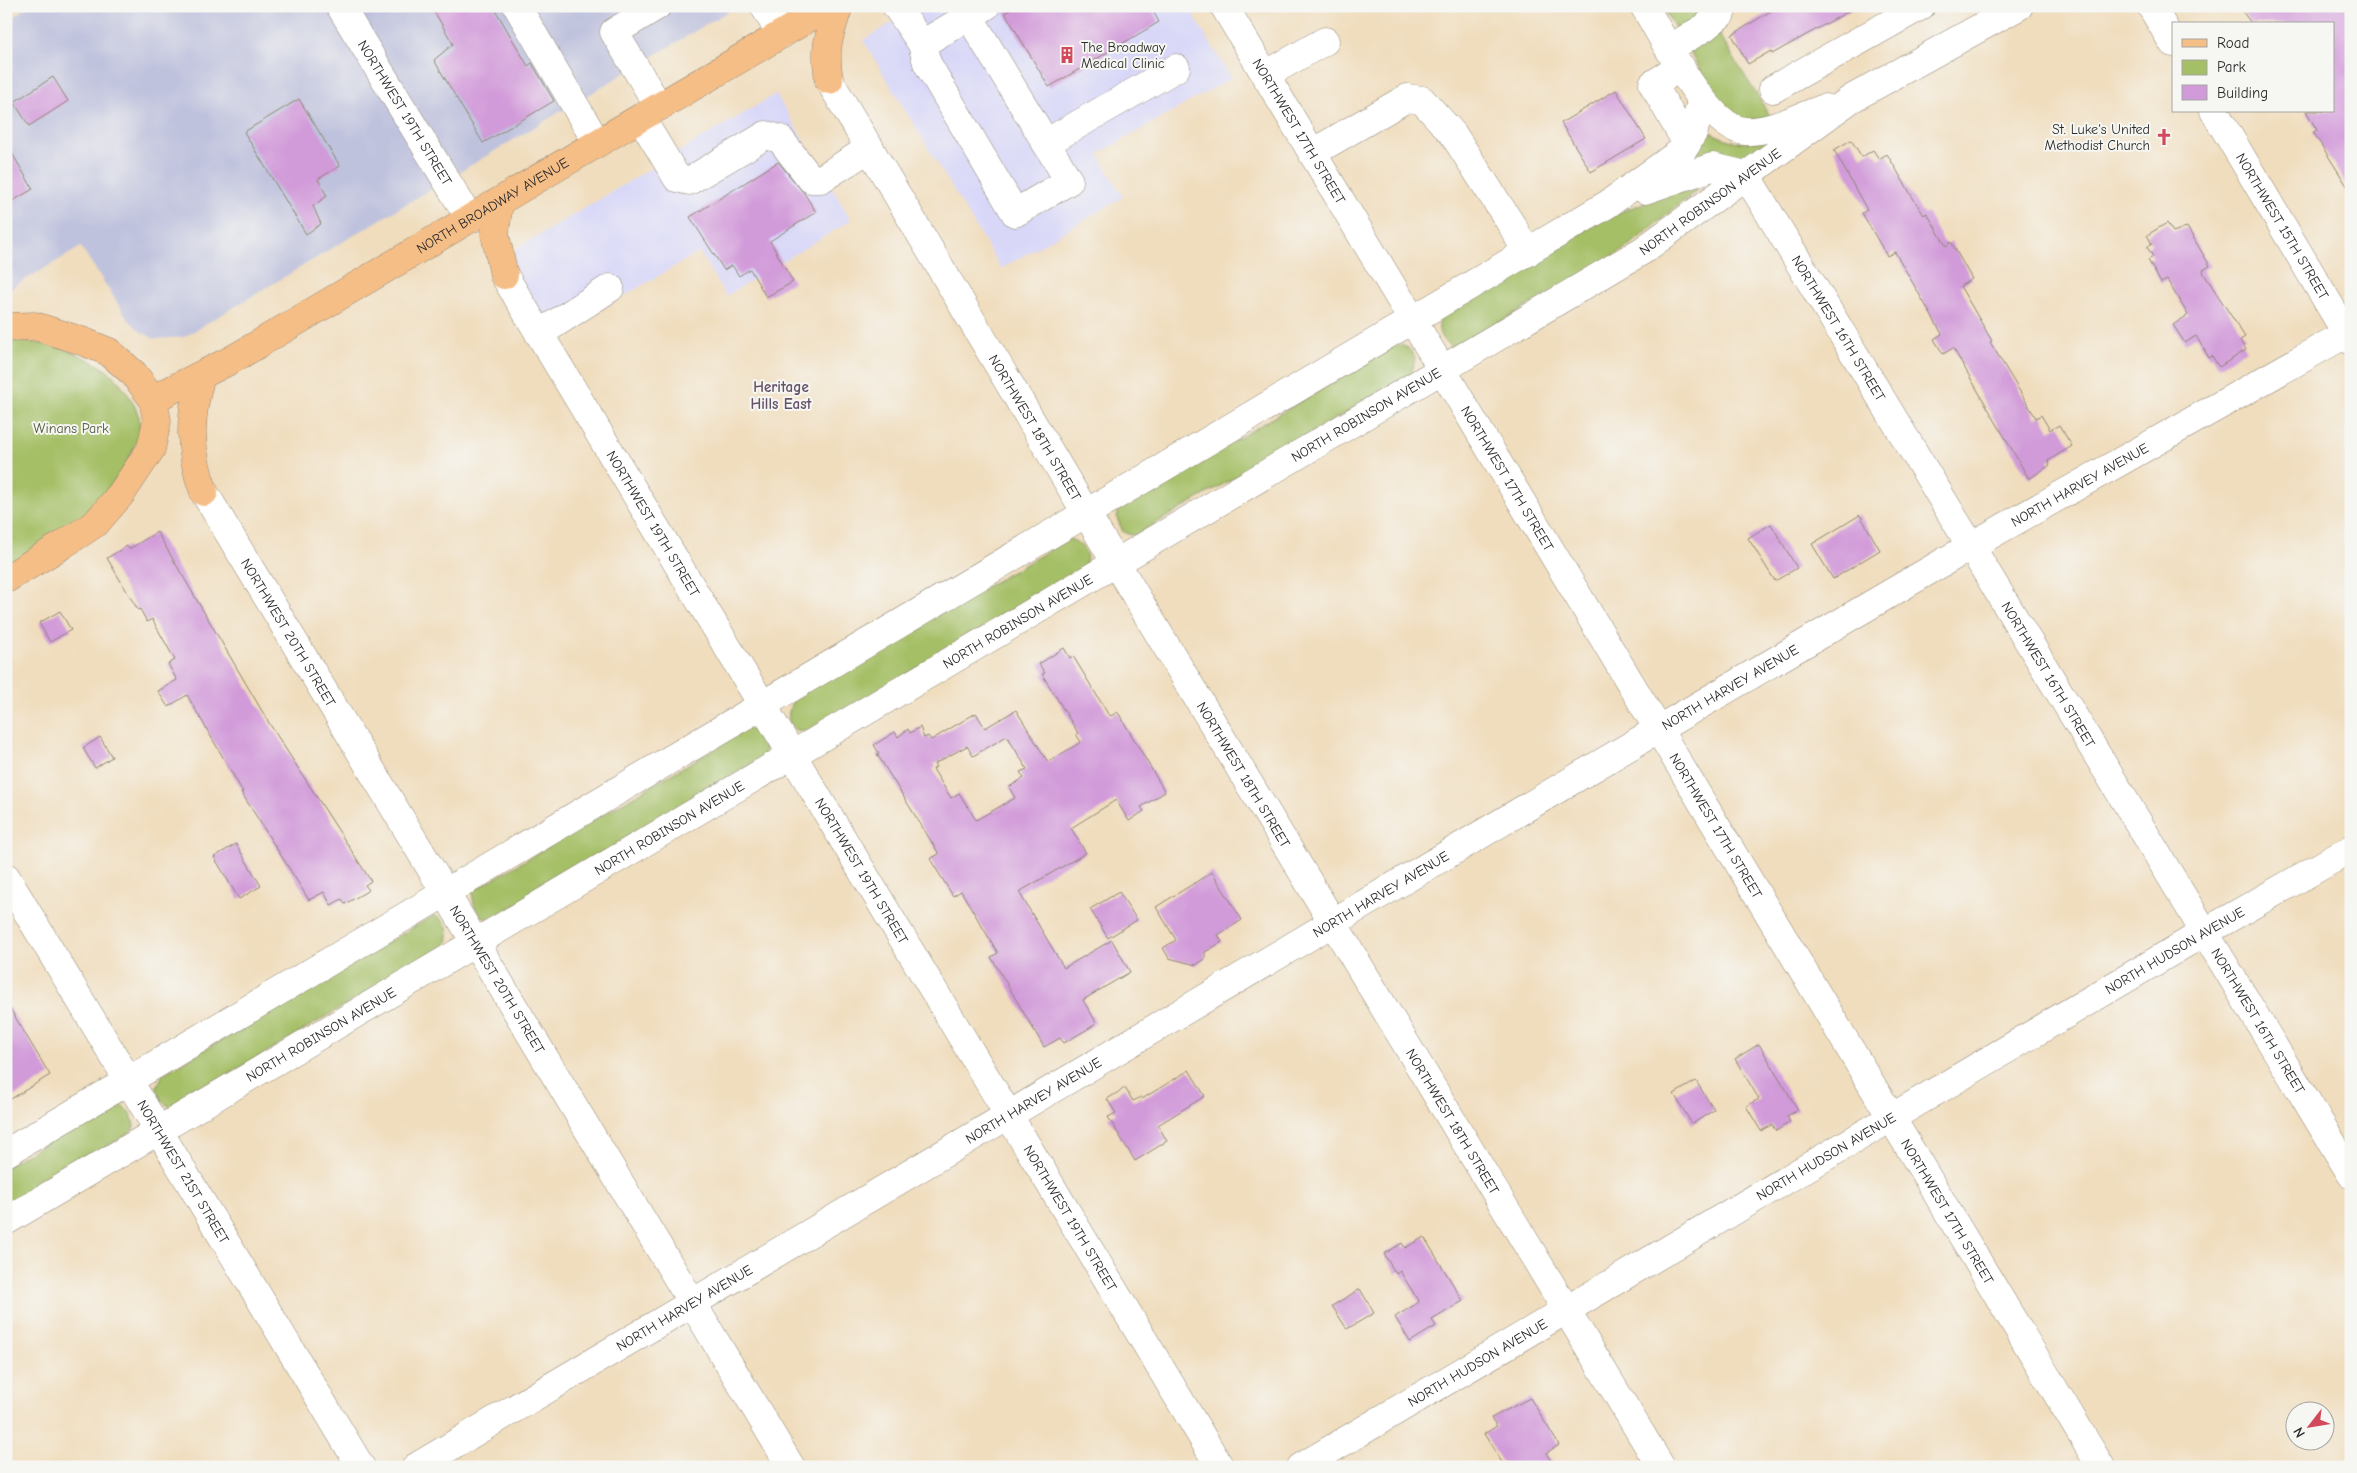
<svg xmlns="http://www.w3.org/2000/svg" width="2357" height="1473" font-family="'Comic Neue',sans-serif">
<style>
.built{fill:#d8d7f8}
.industrial{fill:#bfc2dd}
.green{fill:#a5bf66;stroke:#687548}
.building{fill:#d19ad9;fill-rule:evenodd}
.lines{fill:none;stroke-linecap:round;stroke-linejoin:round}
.minor-casing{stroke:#8e8474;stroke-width:29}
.major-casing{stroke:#8e8474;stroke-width:29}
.minor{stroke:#fff;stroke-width:28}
.major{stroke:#f6be87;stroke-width:28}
.labels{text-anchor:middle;stroke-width:4;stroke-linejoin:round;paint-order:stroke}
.poi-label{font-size:14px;fill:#2b2b2b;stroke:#f6f6f2;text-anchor:start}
.street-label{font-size:14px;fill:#2b2b2b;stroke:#f6f6f2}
.park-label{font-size:14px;fill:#50573d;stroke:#f6f6f2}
.neighbourhood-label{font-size:15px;font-weight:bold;fill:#655268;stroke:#f6f6f2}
</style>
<rect width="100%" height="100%" fill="#f6f6f2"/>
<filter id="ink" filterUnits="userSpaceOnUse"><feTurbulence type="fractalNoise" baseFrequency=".02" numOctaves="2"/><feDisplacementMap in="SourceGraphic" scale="10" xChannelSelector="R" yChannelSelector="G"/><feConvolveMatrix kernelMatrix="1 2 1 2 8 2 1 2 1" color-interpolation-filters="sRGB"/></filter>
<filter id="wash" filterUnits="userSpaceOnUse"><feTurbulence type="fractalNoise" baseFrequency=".0096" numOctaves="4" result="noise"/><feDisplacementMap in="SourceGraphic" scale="20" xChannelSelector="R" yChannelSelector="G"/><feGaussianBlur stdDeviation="1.12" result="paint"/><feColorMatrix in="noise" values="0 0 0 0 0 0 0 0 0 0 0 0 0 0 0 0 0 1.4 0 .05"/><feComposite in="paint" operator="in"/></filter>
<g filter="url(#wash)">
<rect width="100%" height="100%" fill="#f0ddbd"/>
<path class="built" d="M920,6h268l43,72 -133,76 25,43 -122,72 -138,-229z
M776,94l75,126 -125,76 -27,-44 -143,84 -50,-81z"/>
<path class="industrial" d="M29,6h708l-553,331 -29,2 -14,-7 -13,-13 -47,-72 -75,44v-269z"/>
<path class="green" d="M1662,6h39l69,110 -27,6 -27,-26z
M1710,132c31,16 40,10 73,4l-42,22 -51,5 9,-12 8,-18z
M1694,183l4,2v4l-74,61 -168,98c-16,-6 -21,-18 -14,-33l164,-97z
M6,341c37,0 74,9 104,32 11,8 30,37 30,51 0,29 -41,81 -63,97 -22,17 -47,30 -71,45z
M1396,345c10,0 14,4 19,13l-4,17 -277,161 -11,-4 -6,-14 2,-9z
M1069,539c14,4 24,17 13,30l-270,162c-25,4 -28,-14 -18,-33z
M748,729l13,4 5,9 -2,14 -273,164c-15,-4 -19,-15 -18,-29z
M433,916c14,3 18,16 13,29l-273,163 -11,-6 -6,-13 7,-15z
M113,1105h7l11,8 3,13 -2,5 -126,77v-42z"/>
<g id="blocks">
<path class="building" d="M431,6h62l35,60 4,-3 22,38 -71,42 -49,-83 19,-16z
M1016,6h134l9,16 -110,65 -44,-74z
M1779,6h79l-86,48 -1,-3 -23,13 -16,-29z
M2238,6h113v186l-38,-60 4,-2 -11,-19h27v-87h-81z
M53,77l15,24 -39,25 -15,-24z
M1616,90l30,49 -55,33 -30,-49z
M299,99l41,67 -22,13 9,17 -14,10 8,18 -15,10 -62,-102z
M1851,140l11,17 11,-7 6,9 8,-5 26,44 11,17 3,-2 19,33 5,-4 21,37 -12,7 32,55 -2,1 46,76 5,-3 9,15 9,-5 13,21 -24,15 2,4 -21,14 -76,-131 -10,6 -9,-15 8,-5 -47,-82 -8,4 -25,-43 5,-3 -33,-60z
M6,143l27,46 -27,16z
M778,162l26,31 12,19 -46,29 23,41 -27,15 -16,-28 -11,7 -7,-11 -8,5 -34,-53z
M2167,223l6,9 14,-5 23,39 -7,4 1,4 41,63 -5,3 6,10 -27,17 -7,-11 -3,2 -13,-22 -11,7 -12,-18 15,-10 -21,-35 -6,3 -13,-23 5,-3 -6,-10 5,-3 -5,-9z
M1860,515l20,35 -47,29 -21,-35z
M1771,524l26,44 -22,13 -27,-43z
M157,532l112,191 102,158 -6,4 4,5 -24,14 -3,-5 -11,6 -7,-13 -15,8 -68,-108h2l-56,-97 -19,12 -10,-16 19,-11 -9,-16 7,-4 -23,-41 -5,3 -7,-13 -2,1 -31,-52 20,-12 2,3z
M60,611l11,19 -21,12 -11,-19z
M1064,648l6,10 3,-2 35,58 3,2 6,-4 2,2 46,78 -24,15 3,4 -15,10 -13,-21 -45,28 15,25 -67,39 45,76 48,-28 18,32 -47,28 13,22 -5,5 -27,16 -4,-5 -16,9 -53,-90 7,-4 -37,-62 -8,5 -23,-37 9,-5 -62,-100 2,-1 -5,-8 21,-13 3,5 10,-8 2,4 10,-6 4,11 4,-2 3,4 45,-27 9,15 31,-18 32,52 33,-20 -5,-8 2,-1 -36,-59 3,-1 -6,-9zM1007,736l20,33 -7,3 4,6 -15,9 6,11 -39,22 -17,-27 -8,5 -18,-29 3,-2 -2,-3 33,-18 6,10z
M100,737l12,20 -17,11 -12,-20z
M236,844l25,42 -22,13 -25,-42z
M1212,872l30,48 -24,15 4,7 -17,10v7l-9,6 -27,-7 -6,-10 13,-8 -20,-33z
M1119,892l18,28 -29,18 -18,-29z
M6,1002l44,73 -44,27z
M1759,1044l39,66 -11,6 3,6 -14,9 -4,-6 -11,6 -15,-25 13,-7 -24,-40z
M1189,1070l16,26 -47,29 9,16 -32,20 -27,-44 8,-4 -9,-14 18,-11 8,13 8,-4 1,2z
M1696,1081l18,29 -22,14 -18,-30z
M1424,1237l39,64 -31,19 4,6 -26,16 -15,-25 24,-15 -19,-31 -4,3 -12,-20 18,-11 3,5z
M1360,1289l14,24 -27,16 -15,-23z
M1530,1398l29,47 -13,8 9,14h-50l-21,-33 13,-8 -6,-8z"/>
</g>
</g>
<g filter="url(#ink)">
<use href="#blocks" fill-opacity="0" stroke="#8e8474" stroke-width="1"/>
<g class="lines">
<g class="minor-casing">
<g id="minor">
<path id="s1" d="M340,6l130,213"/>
<path d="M517,6l80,137"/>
<path d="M657,6l-43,26 45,75"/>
<path d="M764,6l17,29"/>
<path d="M896,6l26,38 64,-38"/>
<path id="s2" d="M1224,6l877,1461"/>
<path d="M1644,6c19,31 63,122 101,125 23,2 58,-16 80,-23"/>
<path d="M2151,6l22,37"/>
<path d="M922,44l5,19 88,150 54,-32 -100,-165"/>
<path d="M1670,48l34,-20 17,-14 1,-8"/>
<path d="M1681,67l-28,17 34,60"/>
<path d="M1265,75l60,-34"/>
<path id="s3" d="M829,80l257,433 575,954"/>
<path d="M1773,89l148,-83"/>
<path id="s4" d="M2214,111l137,230"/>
<path d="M641,118l36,60 12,3 77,-46 14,4 31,40h10l49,-31"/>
<path d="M1046,143l130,-75"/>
<path d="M1312,153l95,-55 15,2 31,34 60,93 14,26"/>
<path id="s5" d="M1746,175l605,999"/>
<path d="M1645,190l67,-23 34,8"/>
<path id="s6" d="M504,275l716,1192"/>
<path d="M539,334l71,-46"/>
<path id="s7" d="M204,492l587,975"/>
<path id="s8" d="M6,877l355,590"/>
<path d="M6,1153l1602,-949 75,-54 11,-19 7,-31"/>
<path id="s9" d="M6,1221l1636,-970 209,-152 168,-93"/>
<path id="s10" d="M416,1467l1241,-737 314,-184 380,-215"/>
<path id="s11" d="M1301,1467l904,-535 146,-83"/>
</g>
</g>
<g class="major-casing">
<g id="major">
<path d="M829,80c-5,-35 -1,-41 10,-74"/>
<path d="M499,202l-4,32 9,41"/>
<path d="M6,327l29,-1 47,15 27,11 25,22 19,25 4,22 -6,28 -30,45 -25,29 -32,21 -58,35"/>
<path d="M201,375c-12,43 -13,74 3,117"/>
<path id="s12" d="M153,399l80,-40 596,-353"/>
</g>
</g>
<use href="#minor" class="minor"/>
<use href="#major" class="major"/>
</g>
</g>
<defs>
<g id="building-bare" transform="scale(1.35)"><path d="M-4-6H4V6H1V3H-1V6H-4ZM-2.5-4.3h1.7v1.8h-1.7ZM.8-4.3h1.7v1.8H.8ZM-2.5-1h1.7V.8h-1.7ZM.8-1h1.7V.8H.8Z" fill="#d1495b" stroke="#f6f6f2" stroke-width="2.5" paint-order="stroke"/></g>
<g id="church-bare" transform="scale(1.35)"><path d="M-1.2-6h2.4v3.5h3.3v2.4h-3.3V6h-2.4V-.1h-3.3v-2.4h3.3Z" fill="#d1495b" stroke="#f6f6f2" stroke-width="2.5" paint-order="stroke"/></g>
</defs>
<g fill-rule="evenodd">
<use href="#building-bare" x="1067" y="55"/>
<use href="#church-bare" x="2164" y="137"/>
</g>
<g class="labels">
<g class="poi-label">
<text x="1081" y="52">The Broadway<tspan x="1081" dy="16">Medical Clinic</tspan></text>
<text x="2150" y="134" text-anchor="end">St. Luke's United<tspan x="2150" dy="16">Methodist Church</tspan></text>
</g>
<g class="street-label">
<text dy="5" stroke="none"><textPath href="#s1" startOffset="125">NORTHWEST 19TH STREET</textPath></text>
<text dy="5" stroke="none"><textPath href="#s2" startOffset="146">NORTHWEST 17TH STREET</textPath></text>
<text dy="5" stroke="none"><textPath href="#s9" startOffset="1986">NORTH ROBINSON AVENUE</textPath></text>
<text dy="5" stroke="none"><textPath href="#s12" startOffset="391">NORTH BROADWAY AVENUE</textPath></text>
<text dy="5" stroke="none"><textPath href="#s4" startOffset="134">NORTHWEST 15TH STREET</textPath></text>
<text dy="5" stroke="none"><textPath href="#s5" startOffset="179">NORTHWEST 16TH STREET</textPath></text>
<text dy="5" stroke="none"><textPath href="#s9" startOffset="1581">NORTH ROBINSON AVENUE</textPath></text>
<text dy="5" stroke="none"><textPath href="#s3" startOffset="404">NORTHWEST 18TH STREET</textPath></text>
<text dy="5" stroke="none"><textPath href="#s2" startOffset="551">NORTHWEST 17TH STREET</textPath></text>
<text dy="5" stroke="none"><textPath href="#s10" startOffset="1932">NORTH HARVEY AVENUE</textPath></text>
<text dy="5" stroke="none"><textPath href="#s6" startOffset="290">NORTHWEST 19TH STREET</textPath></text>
<text dy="5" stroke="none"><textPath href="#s9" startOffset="1176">NORTH ROBINSON AVENUE</textPath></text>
<text dy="5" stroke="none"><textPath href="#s7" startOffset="164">NORTHWEST 20TH STREET</textPath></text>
<text dy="5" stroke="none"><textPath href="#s5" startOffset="584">NORTHWEST 16TH STREET</textPath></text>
<text dy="5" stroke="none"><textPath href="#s10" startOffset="1528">NORTH HARVEY AVENUE</textPath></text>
<text dy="5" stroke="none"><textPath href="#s3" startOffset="809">NORTHWEST 18TH STREET</textPath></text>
<text dy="5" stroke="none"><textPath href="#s2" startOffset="956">NORTHWEST 17TH STREET</textPath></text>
<text dy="5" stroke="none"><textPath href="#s9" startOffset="771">NORTH ROBINSON AVENUE</textPath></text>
<text dy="5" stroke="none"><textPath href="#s6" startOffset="695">NORTHWEST 19TH STREET</textPath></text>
<text dy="5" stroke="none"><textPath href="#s10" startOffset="1122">NORTH HARVEY AVENUE</textPath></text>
<text dy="5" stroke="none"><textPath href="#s11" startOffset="1015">NORTH HUDSON AVENUE</textPath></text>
<text dy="5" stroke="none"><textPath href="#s7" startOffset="569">NORTHWEST 20TH STREET</textPath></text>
<text dy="5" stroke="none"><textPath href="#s5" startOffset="989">NORTHWEST 16TH STREET</textPath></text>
<text dy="5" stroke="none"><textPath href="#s9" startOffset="366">NORTH ROBINSON AVENUE</textPath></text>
<text dy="5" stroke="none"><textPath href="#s10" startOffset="718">NORTH HARVEY AVENUE</textPath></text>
<text dy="5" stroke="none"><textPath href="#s3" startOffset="1214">NORTHWEST 18TH STREET</textPath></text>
<text dy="5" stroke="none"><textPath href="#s11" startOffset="610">NORTH HUDSON AVENUE</textPath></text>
<text dy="5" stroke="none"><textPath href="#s8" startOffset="344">NORTHWEST 21ST STREET</textPath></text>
<text dy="5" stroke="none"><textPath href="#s2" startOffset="1406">NORTHWEST 17TH STREET</textPath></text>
<text dy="5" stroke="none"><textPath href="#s6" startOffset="1100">NORTHWEST 19TH STREET</textPath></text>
<text dy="5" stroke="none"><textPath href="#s10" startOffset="312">NORTH HARVEY AVENUE</textPath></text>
<text dy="5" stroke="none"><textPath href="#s11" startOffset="205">NORTH HUDSON AVENUE</textPath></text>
</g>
<g class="park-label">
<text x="71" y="433">Winans Park</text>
</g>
<g class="neighbourhood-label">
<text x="781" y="392">Heritage<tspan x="781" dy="17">Hills East</tspan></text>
</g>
</g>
<rect width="2357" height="1473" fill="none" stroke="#f6f6f2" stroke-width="25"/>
<rect x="2172" y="22" width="162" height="90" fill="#f6f6f2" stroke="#a5a5a2"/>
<rect x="2182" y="39" width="25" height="8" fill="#f6be87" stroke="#a5a5a2"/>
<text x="2217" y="48" font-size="15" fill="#2b2b2b">Road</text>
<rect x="2182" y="60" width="25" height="15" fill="#a5bf66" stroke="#a5a5a2"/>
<text x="2217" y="72" font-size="15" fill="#2b2b2b">Park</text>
<rect x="2182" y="85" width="25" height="15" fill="#d19ad9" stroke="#a5a5a2"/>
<text x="2217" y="98" font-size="15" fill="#2b2b2b">Building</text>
<g transform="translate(2310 1426) rotate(239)"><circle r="24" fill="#f6f6f2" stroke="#a5a5a2"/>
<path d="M0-4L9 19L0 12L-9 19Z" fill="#d1495b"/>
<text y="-8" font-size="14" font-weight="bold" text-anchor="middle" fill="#2b2b2b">N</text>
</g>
</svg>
